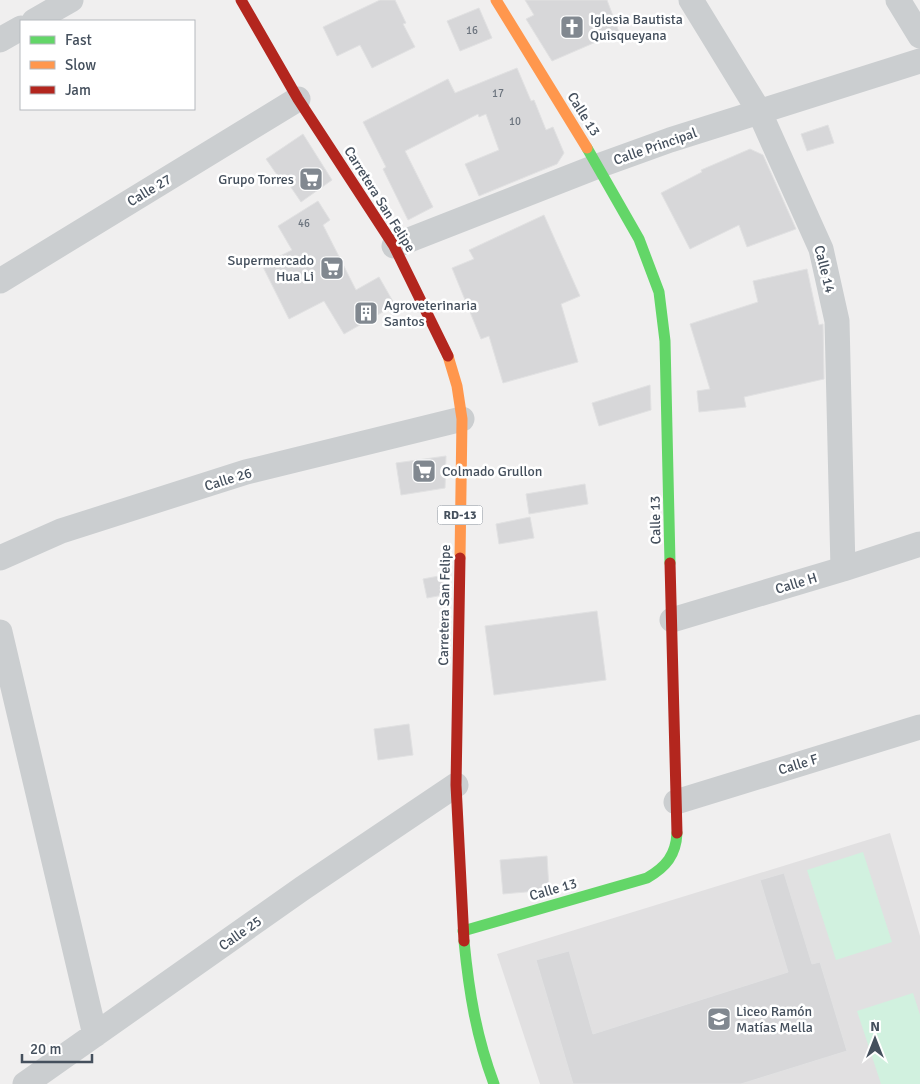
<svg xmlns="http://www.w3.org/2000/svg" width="920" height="1084" font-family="Signika,sans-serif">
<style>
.education{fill:#e1e0e1}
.green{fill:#d1f1df}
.building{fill:#d7d7d9;stroke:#e1e1e2}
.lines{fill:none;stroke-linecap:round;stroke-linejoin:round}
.street{stroke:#cbced0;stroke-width:25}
.fast{stroke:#63d668;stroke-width:11}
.slow{stroke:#ff974d;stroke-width:11}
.jam{stroke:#b3261e;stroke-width:11}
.labels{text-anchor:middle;stroke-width:5;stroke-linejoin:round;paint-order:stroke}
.number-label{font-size:11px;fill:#6b737d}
.shield{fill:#fff;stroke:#7d848e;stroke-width:1}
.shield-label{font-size:12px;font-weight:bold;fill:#45505d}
.poi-label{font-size:14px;fill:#45505d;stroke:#fff;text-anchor:start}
.street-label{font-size:14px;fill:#45505d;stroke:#fff}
</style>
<rect width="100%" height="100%" fill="#f0efef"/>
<path class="education" d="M890,833l30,103v148h-380l-43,-130z"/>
<path class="green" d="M863,852l29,90 -56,18 -29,-90z
M913,993l7,22v69h-39l-24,-73z"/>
<path class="building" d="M380,0h15l11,23 -3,1 12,23 -43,21 -12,-23 -23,11 -14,-29z
M525,0h82l12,32 -67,29 -26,-42 8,-4z
M479,8l13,30 -32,13 -13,-30z
M517,68l14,33 3,-1 12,30 7,-3 11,26 -7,11 -78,32 -14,-32 34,-14 -13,-36 -7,3 -1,-3 -73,37 28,56 -25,13 -25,-51 3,-2 -23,-45 85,-43 7,14z
M828,125l6,18 -27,8 -6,-17z
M303,134l29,46 -31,22 -15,-22 -4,2 -16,-23z
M750,149l13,6 33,74 -49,18 -8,-22 -49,24 -29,-56 41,-21 -1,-2z
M318,201l12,19 -7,5 33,65 23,-13 16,28 -51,29 -20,-33 -35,18 -27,-54 30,-15 -14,-24z
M544,215l36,81 -19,8 17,58 -75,21 -14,-47 -8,3 -29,-71 22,-9 -5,-9z
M807,269l12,56 4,-1 1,55 -80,18 2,10 -47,5 -2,-21 13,-2 -20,-65 68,-22 -5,-21z
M650,385l1,25 -52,16 -7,-23z
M446,456l-1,32 -44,7 -5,-32z
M585,484l3,20 -59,10 -3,-20z
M530,517l4,21 -35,6 -3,-20z
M444,575l-1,20 -16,3 -4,-19z
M597,611l9,69 -112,15 -9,-69z
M409,724l4,31 -35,5 -4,-31z
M547,856l2,34 -46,4 -3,-34z
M784,873l28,91 8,-2 27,89 -106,33h-168l-37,-124 33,-9 24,83 195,-62 -28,-92z"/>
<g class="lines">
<path class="street" d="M691,0l68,111 62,138 16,72 6,248
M898,0l22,36
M34,21l37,-21
M0,40l21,-12
M394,246l204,-80 72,-26 250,-79
M0,281l298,-182
M0,558l61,-27 185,-59 216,-53
M672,620l171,-51 77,-25
M0,632l95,403
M676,802l244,-75
M25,1084l278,-196 153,-103"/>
<path class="fast" d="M587,148l52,91 20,53 6,49 5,222
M463,931l184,-53c19,-11 29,-23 30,-45
M464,941c5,51 12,95 30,143"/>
<path class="slow" d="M496,0l91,148
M448,356l9,30 5,33 -2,139"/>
<path class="jam" d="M241,0l57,99 96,147 54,110
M460,558l-4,227 8,156
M670,563l7,270"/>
</g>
<defs>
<g id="church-square" transform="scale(1.25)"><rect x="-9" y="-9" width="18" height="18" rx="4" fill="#818890" stroke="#fff"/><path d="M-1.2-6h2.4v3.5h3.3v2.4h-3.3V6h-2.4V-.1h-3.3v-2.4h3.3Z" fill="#fff"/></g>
<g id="supermarket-square" transform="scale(1.25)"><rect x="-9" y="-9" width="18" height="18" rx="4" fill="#818890" stroke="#fff"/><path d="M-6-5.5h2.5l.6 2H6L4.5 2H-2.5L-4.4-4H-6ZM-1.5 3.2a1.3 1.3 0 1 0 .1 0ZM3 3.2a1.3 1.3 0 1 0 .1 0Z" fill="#fff"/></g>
<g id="building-square" transform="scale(1.25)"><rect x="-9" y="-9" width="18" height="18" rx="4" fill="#818890" stroke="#fff"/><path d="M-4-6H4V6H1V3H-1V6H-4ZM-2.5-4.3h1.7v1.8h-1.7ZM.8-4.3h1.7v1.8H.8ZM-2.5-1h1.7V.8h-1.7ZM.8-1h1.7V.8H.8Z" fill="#fff"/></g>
<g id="school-square" transform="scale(1.25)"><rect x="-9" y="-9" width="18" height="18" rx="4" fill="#818890" stroke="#fff"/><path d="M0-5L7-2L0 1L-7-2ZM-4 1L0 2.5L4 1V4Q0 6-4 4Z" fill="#fff"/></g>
</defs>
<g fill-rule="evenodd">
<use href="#church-square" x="572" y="27"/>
<use href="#supermarket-square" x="311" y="179"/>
<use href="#supermarket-square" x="332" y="268"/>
<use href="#building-square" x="366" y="313"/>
<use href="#supermarket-square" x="424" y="471"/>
<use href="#school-square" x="719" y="1019"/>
</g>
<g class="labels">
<g class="number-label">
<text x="472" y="34">16</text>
<text x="498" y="97">17</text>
<text x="515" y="125">10</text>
<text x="304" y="227">46</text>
</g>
<rect class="shield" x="437.5" y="505.5" width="45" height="19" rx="4"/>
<g class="shield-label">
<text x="460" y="519">RD-13</text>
</g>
<g class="poi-label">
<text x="590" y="24">Iglesia Bautista<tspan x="590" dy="16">Quisqueyana</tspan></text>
<text x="294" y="184" text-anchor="end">Grupo Torres</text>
<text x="314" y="265" text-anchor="end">Supermercado<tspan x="314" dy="16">Hua Li</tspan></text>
<text x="384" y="310">Agroveterinaria<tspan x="384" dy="16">Santos</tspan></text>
<text x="442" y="476">Colmado Grullon</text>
<text x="736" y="1016">Liceo Ramón<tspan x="736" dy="16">Matías Mella</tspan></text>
</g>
<g class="street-label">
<text transform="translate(584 114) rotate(58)" y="5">Calle 13</text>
<text transform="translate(655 146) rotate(-19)" y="5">Calle Principal</text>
<text transform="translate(149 190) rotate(-31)" y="5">Calle 27</text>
<text transform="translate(380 199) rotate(58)" y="5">Carretera San Felipe</text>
<text transform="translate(825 269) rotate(76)" y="5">Calle 14</text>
<text transform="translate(228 479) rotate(-17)" y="5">Calle 26</text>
<text transform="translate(655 520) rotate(-91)" y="5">Calle 13</text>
<text transform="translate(796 583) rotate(-17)" y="5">Calle H</text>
<text transform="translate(444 605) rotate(-89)" y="5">Carretera San Felipe</text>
<text transform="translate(798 764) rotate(-17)" y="5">Calle F</text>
<text transform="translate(553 889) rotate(-16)" y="5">Calle 13</text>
<text transform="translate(240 933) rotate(-35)" y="5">Calle 25</text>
</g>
</g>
<rect x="20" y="20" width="175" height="90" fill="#ffffff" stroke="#b5b9be"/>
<rect x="30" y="36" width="25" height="8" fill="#63d668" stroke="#b5b9be"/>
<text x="65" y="45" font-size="15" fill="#45505d">Fast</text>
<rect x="30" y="61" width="25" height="8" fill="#ff974d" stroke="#b5b9be"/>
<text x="65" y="70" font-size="15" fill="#45505d">Slow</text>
<rect x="30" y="86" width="25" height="8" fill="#b3261e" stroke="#b5b9be"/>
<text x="65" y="95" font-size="15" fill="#45505d">Jam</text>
<g transform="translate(875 1039)" stroke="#ffffff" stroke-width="4" paint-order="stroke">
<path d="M0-4L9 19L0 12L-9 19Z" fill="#45505d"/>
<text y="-8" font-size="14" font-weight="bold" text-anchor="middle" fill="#45505d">N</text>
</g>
<path d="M22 1054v8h70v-8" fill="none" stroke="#45505d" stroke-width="2.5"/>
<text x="30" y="1054" font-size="15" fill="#45505d" stroke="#ffffff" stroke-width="4" paint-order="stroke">20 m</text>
</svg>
